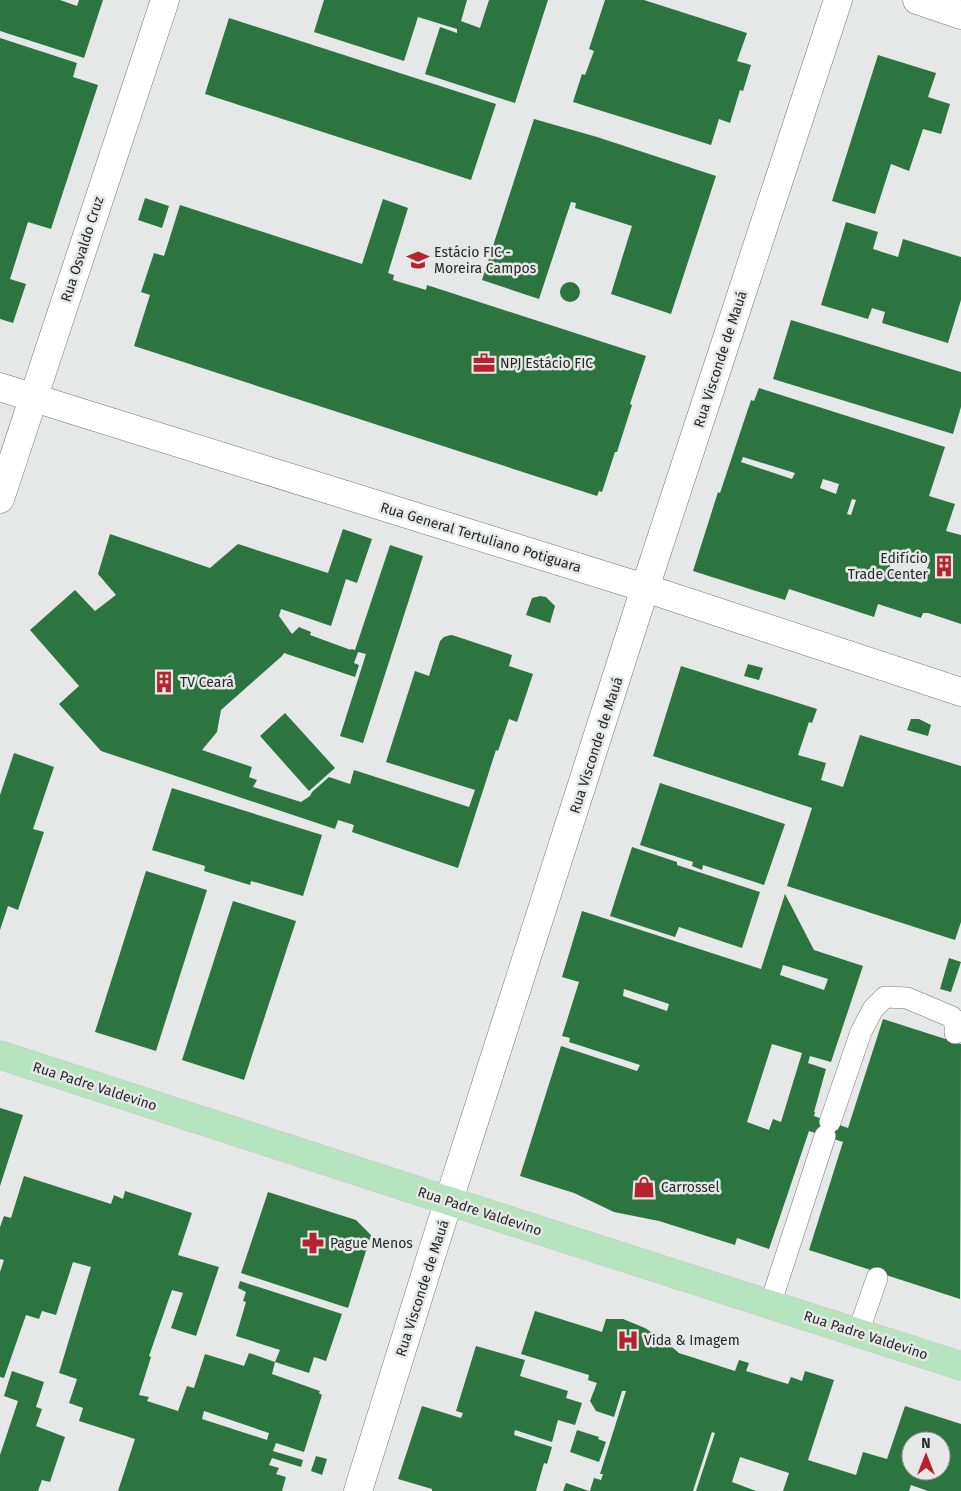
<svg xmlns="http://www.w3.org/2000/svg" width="961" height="1491" font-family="'Fira Sans',sans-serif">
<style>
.building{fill:#2d7540;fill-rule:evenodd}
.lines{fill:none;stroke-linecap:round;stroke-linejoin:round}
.service-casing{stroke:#737673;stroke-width:22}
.minor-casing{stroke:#737673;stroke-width:29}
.primary-casing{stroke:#c3c3c3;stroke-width:29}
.service{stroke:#fff;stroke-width:21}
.minor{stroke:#fff;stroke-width:28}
.primary{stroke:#b6e4bf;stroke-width:28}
.labels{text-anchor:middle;stroke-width:5;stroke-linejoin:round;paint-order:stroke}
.street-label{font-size:14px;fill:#282928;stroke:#e5e8e6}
.poi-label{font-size:14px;fill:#282928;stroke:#e5e8e6;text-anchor:start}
</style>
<rect width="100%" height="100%" fill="#e5e8e6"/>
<path class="building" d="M0,0h60l17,6 2,-6h24l-19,58 -84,-27z
M324,0h143l-6,21 19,7 9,-28h59l-33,103 -90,-29 15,-47 17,6v-4l-39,-12 -14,44 -90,-29z
M605,0h39l103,33 -10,28 14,4 -8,26 -3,-1 -10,33 -11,-4 -8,26 -138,-43 9,-28 3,1 9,-24 -5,-2z
M229,18l267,86 -25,76 -266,-86z
M0,38l77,25 -4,14 25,8 -47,144 -23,-7 -18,57 16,5 -13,39 -13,-4z
M878,55l58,18 -8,24 22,7 -9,30 -18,-5 -14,42 -18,-7 -16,50 -43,-13z
M534,119l63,18 119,39 -45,138 -60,-20 21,-68 -57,-18 1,-5 -5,-1 -32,97 -57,-19z
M145,198l24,8 -7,22 -24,-8z
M383,199l25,9 -20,65 6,2 -1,5 33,10 1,-5 219,71 -16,48 2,1 -15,47h-2l-13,40 -3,-1 -2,5 -463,-150 16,-51 -9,-3 13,-39 10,3 16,-51 182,59z
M846,222l32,10 -5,17 25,8 5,-18 58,18v43l-13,43 -66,-20 3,-11 -13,-4 -4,11 -47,-14z
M560 292a10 10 0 1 1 20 0a10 10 0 1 1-20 0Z
M791,320l170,52v35l-8,27 -180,-55z
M759,388l186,59 -16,49 26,8 -9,27 15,4v89l-33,-11h-5l-2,5 -43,-14 -4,13 -85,-28 -4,11 -92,-29 25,-79 2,1 31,-93 3,1zM743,457l52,16 -3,6 -51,-17zM823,479l16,5 -3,10 -16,-6zM852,499l4,1 -5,15 -4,-1zM895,549l35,11 -8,23 -34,-11z
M343,529l29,10 -15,44 -11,-4 -15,47 -50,-17 -2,7 13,18 7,-7 12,5 -1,3 41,15v-1l4,1 35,-105 33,11 -60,187 -23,-7 26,-82 -8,-2 -4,11 5,2 -4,12 -71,-24 -2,3 -61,54 -4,22 -15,18 50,17 -3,10 8,3 -4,7 48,15 9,-6 2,-4 17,-15 21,7 4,-14 115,37 6,-17 -89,-28 29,-91 14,5 11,-35 4,-4 7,-2 4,1 57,19 -3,11 24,8 -16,48 -8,-3 -11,32 -2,-1 -38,118 -106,-36 2,-7 -16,-5 -3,9 -234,-78 -42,-47 20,-18 -49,-56 45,-40 20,21 21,-16 -18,-21 12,-40 100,34 28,-24 90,29z
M540,596l6,1 9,9 -5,17 -24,-8 6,-17z
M748,664l15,4 -4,12 -15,-4z
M681,666l136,43 -5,14 -3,-1 -11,33 28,8 -5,17 22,7 17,-52 101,31v156l-6,18 -168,-54 25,-78 -159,-52z
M285,713l50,55 -26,23 -49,-55z
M911,719h8l12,6 -3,11 -21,-6z
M14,753l40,14 -21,62 11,3 -26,78 -10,-4 -8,24v-135z
M660,783l125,41 -21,61 -61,-20 -1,5 -10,-4 1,-4 -53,-17z
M172,788l150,47 -19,61 -52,-15 -1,4 -46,-14 1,-5 -53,-16z
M632,847l45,15v3l83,27 -18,56 -63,-21 -4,10 -65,-21z
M146,871l61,19 -51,161 -61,-19z
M785,894l29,56 49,16 -32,96 -21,-6 -2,7 18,6 -12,43h1l-1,4 34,12 35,-109 78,25 -1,255 -151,-49 34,-108 -34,-11 -40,118 -32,-11 -2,7 -76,-24 -45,-9 -40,-19 -54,-17 41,-130 76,25 3,-6 -71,-23 1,-4 -8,-2 17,-54 -17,-5 20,-66 179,58zM783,965l45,14 -4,11 -44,-15zM624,989l45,15 -2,7 -44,-15zM772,1044l30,9 -21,69 -8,-3 -4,11 -22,-8z
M233,901l63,20 -52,159 -62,-20z
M949,958l12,4 -10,30 -11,-3z
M0,1108l23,7 -23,71z
M24,1176l87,28 3,-9 9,4 2,-8 67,22 -14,42 41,12 -23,69 -25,-8 12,-35 -11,-3 -23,66 2,1 -12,38 10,2 -2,4 31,10 9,-25 7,2 11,-34 39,12 5,-13 12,4 14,5 -3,12 48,17 -1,2 3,2 -18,57 -28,-9 -3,8 30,9 -2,7 -29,-9 -3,7 10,3 -3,6 10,3 -4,14h-164l17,-52 -56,-18 4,-13 -14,-5 8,-24 -18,-6 32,-106 -18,-5 -17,53 -14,-4 -3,8 -13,-4 -22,63 -4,-1v-105l4,-12 -4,-1v-32l4,-11 7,2zM204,1411l65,22 -2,7 -65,-21z
M268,1192l88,28 15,15 -23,73 -107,-35z
M240,1281l102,33 -16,47 -12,-4 -5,16 -3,-1 -31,-10 5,-12 -44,-14 10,-34 -3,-1 3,-9 -8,-4z
M535,1311l67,21 4,-13h17l22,9 21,14 13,11 56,18 4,-11 10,3 -3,8 42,13 3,-7 11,4 3,-10 29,9 -26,80 48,15 7,-23 24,7 18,-53 56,18v67h-33l-17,-6 -2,6h-126l6,-18 -49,-16 -8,25 24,9h-60l19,-58 -3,-1 -19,59h-103l4,-13 7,2 2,-6h-3l26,-83h-4l-8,26 -18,-6 -6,-10 7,-18 -9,-3 1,-5 -68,-21zM911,1441h30v30h-30z
M476,1346l49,14 -5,16 48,15 -2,7 16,5 -7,22 -17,-5 -6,22 -37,-12 -1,5 38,12 -5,17 -3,-1 -8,28h-104v-2l-34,-10 24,-73 39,12 2,-5 -7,-2z
M12,1371l32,11 -8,25 6,2 -6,17 29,11 -15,45 -8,-2 -4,11h-38v-36l18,-54 -14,-5z
M577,1430l22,7 -1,2 8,3 -7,20 -29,-10z
M316,1456l11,3 -5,16 -11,-4z
M566,1483l23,8h-26z"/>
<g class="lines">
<g class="service-casing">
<path id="service" d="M830,1122l31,-90 12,-23 12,-12 22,1 45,19 3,7v9
M770,1305l55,-169
M858,1333l19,-55"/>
</g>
<g class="minor-casing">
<path id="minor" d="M917,0l44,15
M0,387l66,21 579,180 316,104
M0,499l165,-499
M358,1491l74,-238 213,-665 193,-588"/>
</g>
<g class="primary-casing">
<path id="primary" d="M0,1055l520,169 441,142"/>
</g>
<use href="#service" class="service"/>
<use href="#minor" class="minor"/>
<use href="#primary" class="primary"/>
</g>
<defs>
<g id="university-bare" transform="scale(1.725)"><path d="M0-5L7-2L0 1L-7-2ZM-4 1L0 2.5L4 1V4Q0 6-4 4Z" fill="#b5232f" stroke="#e5e8e6" stroke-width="2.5" paint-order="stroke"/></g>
<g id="office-bare" transform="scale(1.725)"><path d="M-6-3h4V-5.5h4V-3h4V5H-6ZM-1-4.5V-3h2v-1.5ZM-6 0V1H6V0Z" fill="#b5232f" stroke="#e5e8e6" stroke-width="2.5" paint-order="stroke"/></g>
<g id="building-bare" transform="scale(1.725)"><path d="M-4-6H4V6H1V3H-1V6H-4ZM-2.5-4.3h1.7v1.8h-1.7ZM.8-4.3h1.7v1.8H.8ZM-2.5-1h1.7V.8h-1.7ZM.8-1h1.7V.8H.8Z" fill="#b5232f" stroke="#e5e8e6" stroke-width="2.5" paint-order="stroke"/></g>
<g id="shop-bare" transform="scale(1.725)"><path d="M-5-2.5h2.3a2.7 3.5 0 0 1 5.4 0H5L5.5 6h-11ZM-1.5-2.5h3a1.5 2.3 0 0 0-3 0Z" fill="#b5232f" stroke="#e5e8e6" stroke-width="2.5" paint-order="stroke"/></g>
<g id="pharmacy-bare" transform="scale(1.725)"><path d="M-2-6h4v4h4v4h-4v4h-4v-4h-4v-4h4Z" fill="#b5232f" stroke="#e5e8e6" stroke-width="2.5" paint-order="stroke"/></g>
<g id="hospital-bare" transform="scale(1.725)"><path d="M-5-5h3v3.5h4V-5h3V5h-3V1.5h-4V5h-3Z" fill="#b5232f" stroke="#e5e8e6" stroke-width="2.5" paint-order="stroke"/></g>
</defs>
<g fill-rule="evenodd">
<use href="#university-bare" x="418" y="260"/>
<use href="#office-bare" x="484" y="363"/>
<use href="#building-bare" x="944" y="566"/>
<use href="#building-bare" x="164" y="682"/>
<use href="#shop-bare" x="644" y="1187"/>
<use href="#pharmacy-bare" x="313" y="1243"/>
<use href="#hospital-bare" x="628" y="1340"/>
</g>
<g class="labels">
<g class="street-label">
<text transform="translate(82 249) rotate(-72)" y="5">Rua Osvaldo Cruz</text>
<text transform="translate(720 359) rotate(-72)" y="5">Rua Visconde de Mauá</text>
<text transform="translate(481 537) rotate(17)" y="5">Rua General Tertuliano Potiguara</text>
<text transform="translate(596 745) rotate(-72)" y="5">Rua Visconde de Mauá</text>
<text transform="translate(95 1086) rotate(18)" y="5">Rua Padre Valdevino</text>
<text transform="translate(480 1211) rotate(18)" y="5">Rua Padre Valdevino</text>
<text transform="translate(422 1288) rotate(-72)" y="5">Rua Visconde de Mauá</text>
<text transform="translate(866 1335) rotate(18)" y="5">Rua Padre Valdevino</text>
</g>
<g class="poi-label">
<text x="434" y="257">Estácio FIC -<tspan x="434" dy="16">Moreira Campos</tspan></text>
<text x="500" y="368">NPJ Estácio FIC</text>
<text x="928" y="563" text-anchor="end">Edifício<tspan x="928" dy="16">Trade Center</tspan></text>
<text x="180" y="687">TV Ceará</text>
<text x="661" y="1192">Carrossel</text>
<text x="330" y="1248">Pague Menos</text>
<text x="644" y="1345">Vida &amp; Imagem</text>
</g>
</g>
<g transform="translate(926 1456)"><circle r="24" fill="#e5e8e6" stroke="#999c9a"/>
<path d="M0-4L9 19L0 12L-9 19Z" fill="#b5232f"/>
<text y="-8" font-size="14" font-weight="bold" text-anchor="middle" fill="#282928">N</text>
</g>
</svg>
